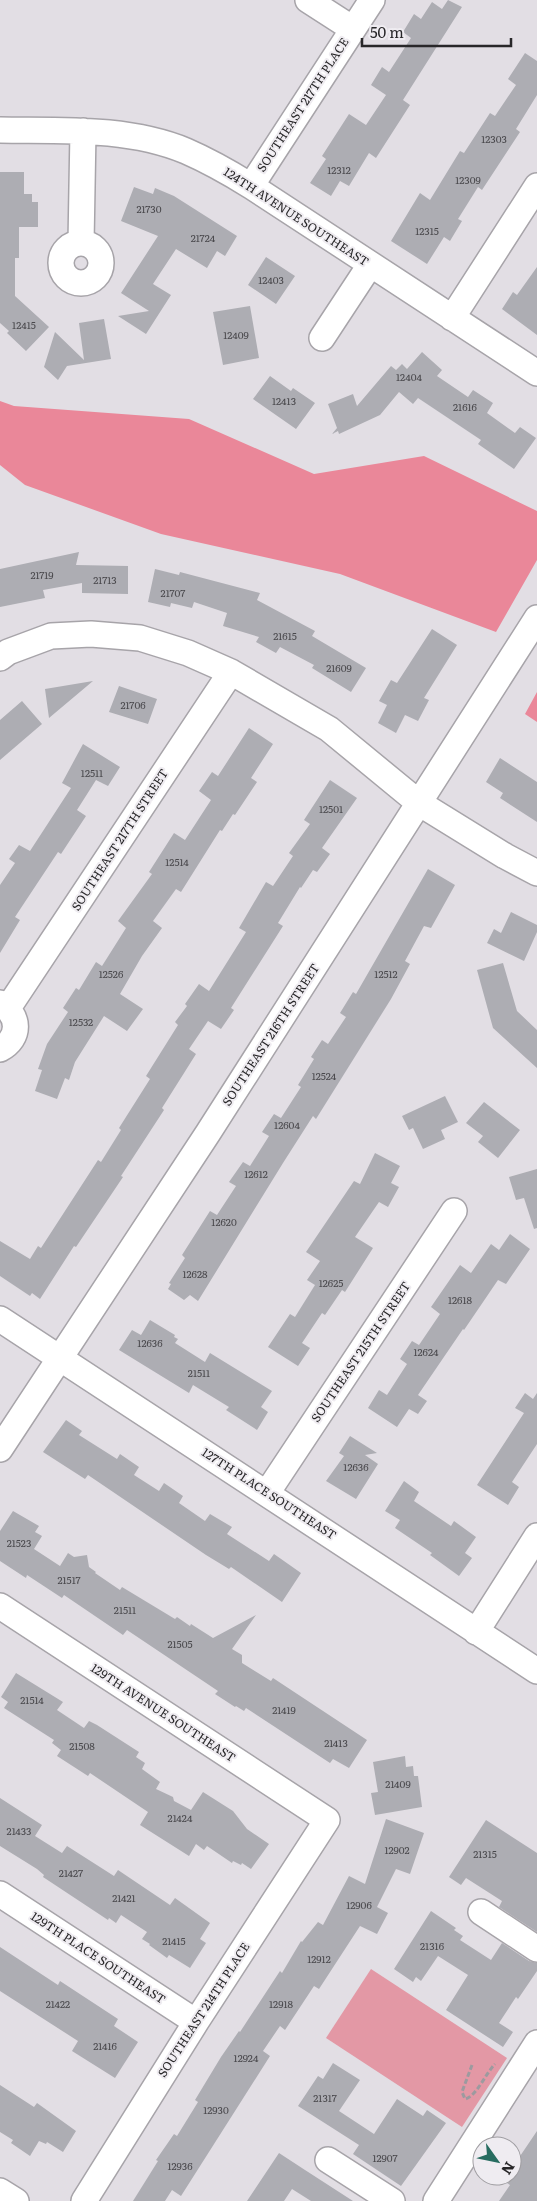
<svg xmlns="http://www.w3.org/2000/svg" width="537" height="2201" font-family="Literata,serif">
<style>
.green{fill:#e398a5}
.forest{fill:#ea8799}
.building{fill:#adadb3}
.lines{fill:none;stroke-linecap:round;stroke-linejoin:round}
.minor-casing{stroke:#a7a4a9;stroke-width:28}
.path{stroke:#9d9a9f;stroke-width:3;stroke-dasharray:5 2.5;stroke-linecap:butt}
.minor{stroke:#fff;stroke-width:25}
.labels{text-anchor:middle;stroke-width:4;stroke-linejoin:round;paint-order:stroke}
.number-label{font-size:10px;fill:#49484c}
.street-label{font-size:12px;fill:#282729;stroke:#efecf1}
</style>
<rect width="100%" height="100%" fill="#e2dee4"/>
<path class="green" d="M371,1969l136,89 -45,69 -136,-89z"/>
<path class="forest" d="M0,401l14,5 175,13 125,55 110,-18 113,55v49l-41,72 -156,-58 -179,-40 -136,-49 -25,-20z
M537,692v30l-12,-8z"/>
<path class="building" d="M448,0l14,7 -59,93 7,5 -34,53 -7,-5 -20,33 -9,-5 -9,15 -21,-13 16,-24 -4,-3 27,-42 17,11 20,-30 -15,-10 11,-18 7,5 22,-34 -8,-6 11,-18 7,5 11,-17 10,7z
M525,53l12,8v34l-21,34 4,3 -38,58 -4,-3 -20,32 4,2 -12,20 -6,-4 -17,27 -36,-23 29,-48 10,7 30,-49 4,2 26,-40 5,3 21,-31 -8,-6z
M0,172h24v22h8v8h6v25h-19v31h-4v38l34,31 -23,24 -19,-18 2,-2 -9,-8z
M134,187l19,7 2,-6 19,8 63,40 -12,20 -8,-5 -10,17 -31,-19 -23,35 18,11 -25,39 -28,-18 31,-5 -28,-18 37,-57 -37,-15z
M266,257l29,19 -19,28 -28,-19z
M537,267v68l-35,-26 11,-17 4,3z
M250,306l9,52 -36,7 -10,-53z
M104,319l7,40 -44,7 -9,14 -14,-13 11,-35 29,28 -5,-37z
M422,352l20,18 -5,6 31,21 5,-7 20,13 -6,10 28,20 5,-6 16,11 -22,31 -36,-25 3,-4 -63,-42 -5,6 -14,-12 -19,23 -41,19 -1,-3 -6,3 5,-6 -9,-24 25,-10 4,12 34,-40 5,4 6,-6 5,5z
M270,376l21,15 2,-3 22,15 -19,26 -43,-30z
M79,552l-3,13 52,1v28l-46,-1v-10l-39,7 2,8 -45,9v-38z
M155,569l24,6 1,-3 80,21 -3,7 58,31 -3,5 54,32 -15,24 -39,-24 2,-3 -34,-18 -4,6 -20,-11 3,-5 -36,-11 4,-13 -33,-11 -2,6 -21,-5 -1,4 -22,-5z
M432,629l25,16 -33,53 5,2 -11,21 -13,-6 -9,18 -18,-10 9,-18 -8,-4 12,-21 6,3z
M93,681l-44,37 -4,-29z
M119,686l38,13 -9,25 -39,-12z
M22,701l20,23 -42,36v-40z
M249,728l24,16 -22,34 6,4 -22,33 -2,-1 -11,17 -2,-1 -39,62 -5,-3 -23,32 9,7 -20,28 -22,38 23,15 -16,22 -23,-15 -29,46 -6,18 -4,-2 -8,21 -22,-8 7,-21 -4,-1 9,-25 21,-32 -5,-4 13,-20 3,2 17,-28 6,4 24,-38 -8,-7 34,-47 -3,-2 25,-39 11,7 26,-40 -12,-9 13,-19 6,4z
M83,744l37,23 -12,19 -12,-6 -19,30 9,6 -25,38 -3,-2 -43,65 5,3 -20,33v-68l15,-22 -6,-4 10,-14 11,6 41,-63 -9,-5z
M500,758l37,24v40l-37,-24 3,-5 -17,-11z
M330,780l27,18 -35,50 8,6 -13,18 -4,-2 -12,18 -1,-1 -22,36 5,3 -52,82 3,2 -13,19 -13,-8 -19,28 7,5 -34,54 2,2 -43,66 2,1 -47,70 -2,-1 -34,53 -8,-6 -2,3 -30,-20v-35l30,18 8,-13 3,2 57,-88 3,2 20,-32 -2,-2 31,-49 -4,-3 32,-51 -3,-3 12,-16 -2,-2 14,-20 10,7 37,-59 -7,-4 27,-46 7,4 20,-30 -4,-3 21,-29 -6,-4z
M428,869l27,16 -24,43 -7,-2 -19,35 5,3 -19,35 -75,120 -3,-3 -30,47 -85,138 -8,-6 -6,5 -16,-11 3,-5 -2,-1 16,-25 -3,-3 28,-44 7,4 19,-29 -7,-4 14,-20 7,4 19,-30 -7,-4 12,-18 7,4 20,-31 -3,-2 16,-26 -3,-2 11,-17 6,4 18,-27 -6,-4 13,-21 3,2z
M511,912l26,13v7l-13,29 -37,-18 7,-14 7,4z
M503,963l14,48 20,19v38l-44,-40 -16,-58z
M445,1096l13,26 -17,8 4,9 -22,10 -10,-21 -4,2 -7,-14z
M484,1102l36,28 -22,28 -20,-16 5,-6 -17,-13z
M375,1153l25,13 -9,17 8,4 -11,20 -9,-5 -24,35 18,11 -28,44 -3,-2 -17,25 -3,-2 -20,30 8,5 -12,18 -30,-19 22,-33 5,3 20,-32 -8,-5 13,-19 -14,-9 48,-71 6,3z
M537,1169v59l-3,1 -10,-31 -8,2 -7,-23z
M510,1234l20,15 -24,35 -8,-4 -34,50 -1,-1 -45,66 9,6 -9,13 -9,-5 -12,18 -29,-19 11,-18 8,5 20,-31 -7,-5 12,-18 7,4 21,-31 -9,-7 29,-42 11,8 20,-29 8,6z
M150,1320l25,15 -1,2 4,2 -3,4 30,19 5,-9 62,38 -11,16 7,5 -11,18 -31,-20 3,-3 -36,-22 -4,8 -70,-43 13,-20 9,5z
M525,1393l8,6 4,-6v51l-25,38 7,5 -11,18 -31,-20 47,-72 -9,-5z
M66,1420l16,11 -3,4 38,24 3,-5 19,13 -5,8 25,16 5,-8 19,13 -4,7 26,18 5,-7 22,13 -5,7 42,27 5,-7 27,19 -19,29 -51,-35 -2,2 -23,-14 -118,-80 -3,4 -42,-27z
M350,1436l27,17 -12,2 13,9 -22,35 -30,-18 18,-25 -5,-3z
M404,1481l15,11 -5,9 37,25 3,-5 22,16 -11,16 7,5 -13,18 -29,-21 2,-2 -37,-25 5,-8 -15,-9z
M13,1511l26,15 -4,6 7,4 -8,13 26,17 8,-13 6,4 13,-2 2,12 7,5 -1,1 25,17 2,-3 53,32 2,-2 13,9 1,-2 22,14 43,-23 -24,34 10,6v8l29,18 2,-3 94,62 -18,28 -16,-9 -3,4 -84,-55 -2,3 -8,-5 -1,1 -20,-13 3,-3 -91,-61 -4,5 -59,-40 -2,3 -35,-23 -1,3 -26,-17v-30z
M16,1673l47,29 -6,8 27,18 5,-7 8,4 42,27 -3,5 9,6 -3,6 18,13 -4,7 17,8 1,4 17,9 12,-18 30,19 14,18 22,15 -18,25 -9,-6 -1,2 -8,-4 -1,2 -25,-17 -3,4 -8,-6 -7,12 -49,-31 8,-13 -58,-39 -2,3 -31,-20 4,-6 -9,-7 2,-3 -50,-32 4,-6 -7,-5z
M405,1756l1,11 7,-1 1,10h4l4,31 -47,8 -4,-22 7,-1 -5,-30z
M0,1798l42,27 -7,11 27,17 5,-7 47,30 4,-6 52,35 5,-7 35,25 -10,16 6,4 -16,25 -21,-13 -2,3 -18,-13 1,-1 -8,-5 5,-7 -26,-17 -5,8 -7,-5 -1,2 -65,-43 1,-2 -7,-6 -37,-23z
M386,1819l38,14 -14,41 -14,-5 -19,38 11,6 -11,21 -17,-8 -41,63 -5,-3 -29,44 -5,-4 -17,25 7,5 -89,140 -9,-6 -7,11h-32l25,-40 -2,-1 18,-26 3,2 21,-34 -3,-2 26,-43 18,-26 1,1 40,-61 2,2 19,-32 1,1 16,-20 5,3 26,-49 16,8z
M486,1820l51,33v79l-38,-25 3,-6 -36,-23 -5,7 -12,-8z
M431,1911l25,17 -2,2 9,6 -3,4 31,20 11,-17 27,18 8,2v8l-19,28 -2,-2 -17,26 14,9 -10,15 -57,-37 22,-35 -30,-19 -17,25 -5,-4 -3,5 -19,-13z
M0,1947l58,38 2,-4 58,38 -4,7 24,16 -23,36 -43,-27 6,-10 -78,-50z
M333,2063l27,17 -21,31 35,23 23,-35 26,17 4,-6 19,13 -45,63 -48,-32 6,-9 -61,-39 20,-30 5,3z
M0,2085l34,22 3,-4 39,28 -13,21 -16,-10 -1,2 -7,-3 -9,15 -19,-13 2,-3 -13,-8z
M537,2131v70h-38l11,-16 -6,-4 3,-5h5v-8z
M279,2153l26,17 48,31h-42l-19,-12 -8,12h-37z"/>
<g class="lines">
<g class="minor-casing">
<path id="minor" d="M308,0l45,29
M0,130c62,1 128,-3 186,21 23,10 44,22 65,35l286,187
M251,186l121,-186
M81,243l2,-112
M61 263a20 20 0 1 1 40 0a20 20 0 1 1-40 0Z
M452,318l85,-132
M322,338l48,-73
M0,658l8,-6 43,-16 40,-2 49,4 48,15 43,19 98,57 90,74 86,53 32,17
M0,1003c20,12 21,35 0,46
M8,1008l223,-336
M0,1319l537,352
M0,1449l208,-316 329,-515
M267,1493l187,-282
M0,1606l327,214 -131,202 -112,179
M476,1632l61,-96
M0,1894l196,128
M481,1912l56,37
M328,2160l64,41
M0,2191l16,10
M436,2201l101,-158"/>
</g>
<path class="path" d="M472,2065l-10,27 3,7c11,-2 21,-26 30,-35"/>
<use href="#minor" class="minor"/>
</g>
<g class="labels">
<g class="number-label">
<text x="494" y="143">12303</text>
<text x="339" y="174">12312</text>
<text x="468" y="184">12309</text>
<text x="149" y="213">21730</text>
<text x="427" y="235">12315</text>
<text x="203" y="242">21724</text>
<text x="271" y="284">12403</text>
<text x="24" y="329">12415</text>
<text x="236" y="339">12409</text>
<text x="409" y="381">12404</text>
<text x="284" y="405">12413</text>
<text x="465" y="411">21616</text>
<text x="42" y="579">21719</text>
<text x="105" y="584">21713</text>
<text x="173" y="597">21707</text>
<text x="285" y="640">21615</text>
<text x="339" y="672">21609</text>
<text x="133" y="709">21706</text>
<text x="92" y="777">12511</text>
<text x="331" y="813">12501</text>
<text x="177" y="866">12514</text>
<text x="111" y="978">12526</text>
<text x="386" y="978">12512</text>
<text x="81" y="1026">12532</text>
<text x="324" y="1080">12524</text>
<text x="287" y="1129">12604</text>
<text x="256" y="1178">12612</text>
<text x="224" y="1226">12620</text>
<text x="195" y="1278">12628</text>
<text x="331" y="1287">12625</text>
<text x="460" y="1304">12618</text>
<text x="150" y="1347">12636</text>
<text x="426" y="1356">12624</text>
<text x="199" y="1377">21511</text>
<text x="356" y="1471">12636</text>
<text x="19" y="1547">21523</text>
<text x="69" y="1584">21517</text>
<text x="125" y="1614">21511</text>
<text x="180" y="1648">21505</text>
<text x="32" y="1704">21514</text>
<text x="284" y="1714">21419</text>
<text x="336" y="1747">21413</text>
<text x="82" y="1750">21508</text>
<text x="398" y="1788">21409</text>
<text x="180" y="1822">21424</text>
<text x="19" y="1835">21433</text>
<text x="397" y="1854">12902</text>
<text x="485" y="1858">21315</text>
<text x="71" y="1877">21427</text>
<text x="124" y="1902">21421</text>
<text x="359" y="1909">12906</text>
<text x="174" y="1945">21415</text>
<text x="432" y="1950">21316</text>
<text x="319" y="1963">12912</text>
<text x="58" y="2008">21422</text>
<text x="281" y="2008">12918</text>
<text x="105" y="2050">21416</text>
<text x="246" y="2062">12924</text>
<text x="325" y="2102">21317</text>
<text x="216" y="2114">12930</text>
<text x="385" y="2162">12907</text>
<text x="180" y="2170">12936</text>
</g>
<g class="street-label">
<text transform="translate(303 105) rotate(-57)" y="4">SOUTHEAST 217TH PLACE</text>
<text transform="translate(296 217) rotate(33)" y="4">124TH AVENUE SOUTHEAST</text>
<text transform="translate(120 840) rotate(-57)" y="4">SOUTHEAST 217TH STREET</text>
<text transform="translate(271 1035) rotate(-57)" y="4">SOUTHEAST 216TH STREET</text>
<text transform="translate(361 1352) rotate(-56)" y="4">SOUTHEAST 215TH STREET</text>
<text transform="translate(269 1494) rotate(33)" y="4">127TH PLACE SOUTHEAST</text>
<text transform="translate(163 1713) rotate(33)" y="4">129TH AVENUE SOUTHEAST</text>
<text transform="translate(98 1958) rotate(33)" y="4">129TH PLACE SOUTHEAST</text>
<text transform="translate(204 2010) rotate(-57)" y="4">SOUTHEAST 214TH PLACE</text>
</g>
</g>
<g transform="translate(497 2161) rotate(123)"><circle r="24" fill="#efecf1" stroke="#9f9da1"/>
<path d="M0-4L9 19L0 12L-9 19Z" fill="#276c60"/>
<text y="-8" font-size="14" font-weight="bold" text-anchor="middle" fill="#282729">N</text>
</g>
<path d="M362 38v8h149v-8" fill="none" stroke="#282729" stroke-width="2.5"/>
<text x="370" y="38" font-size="15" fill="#282729" stroke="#efecf1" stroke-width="4" paint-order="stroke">50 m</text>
</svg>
